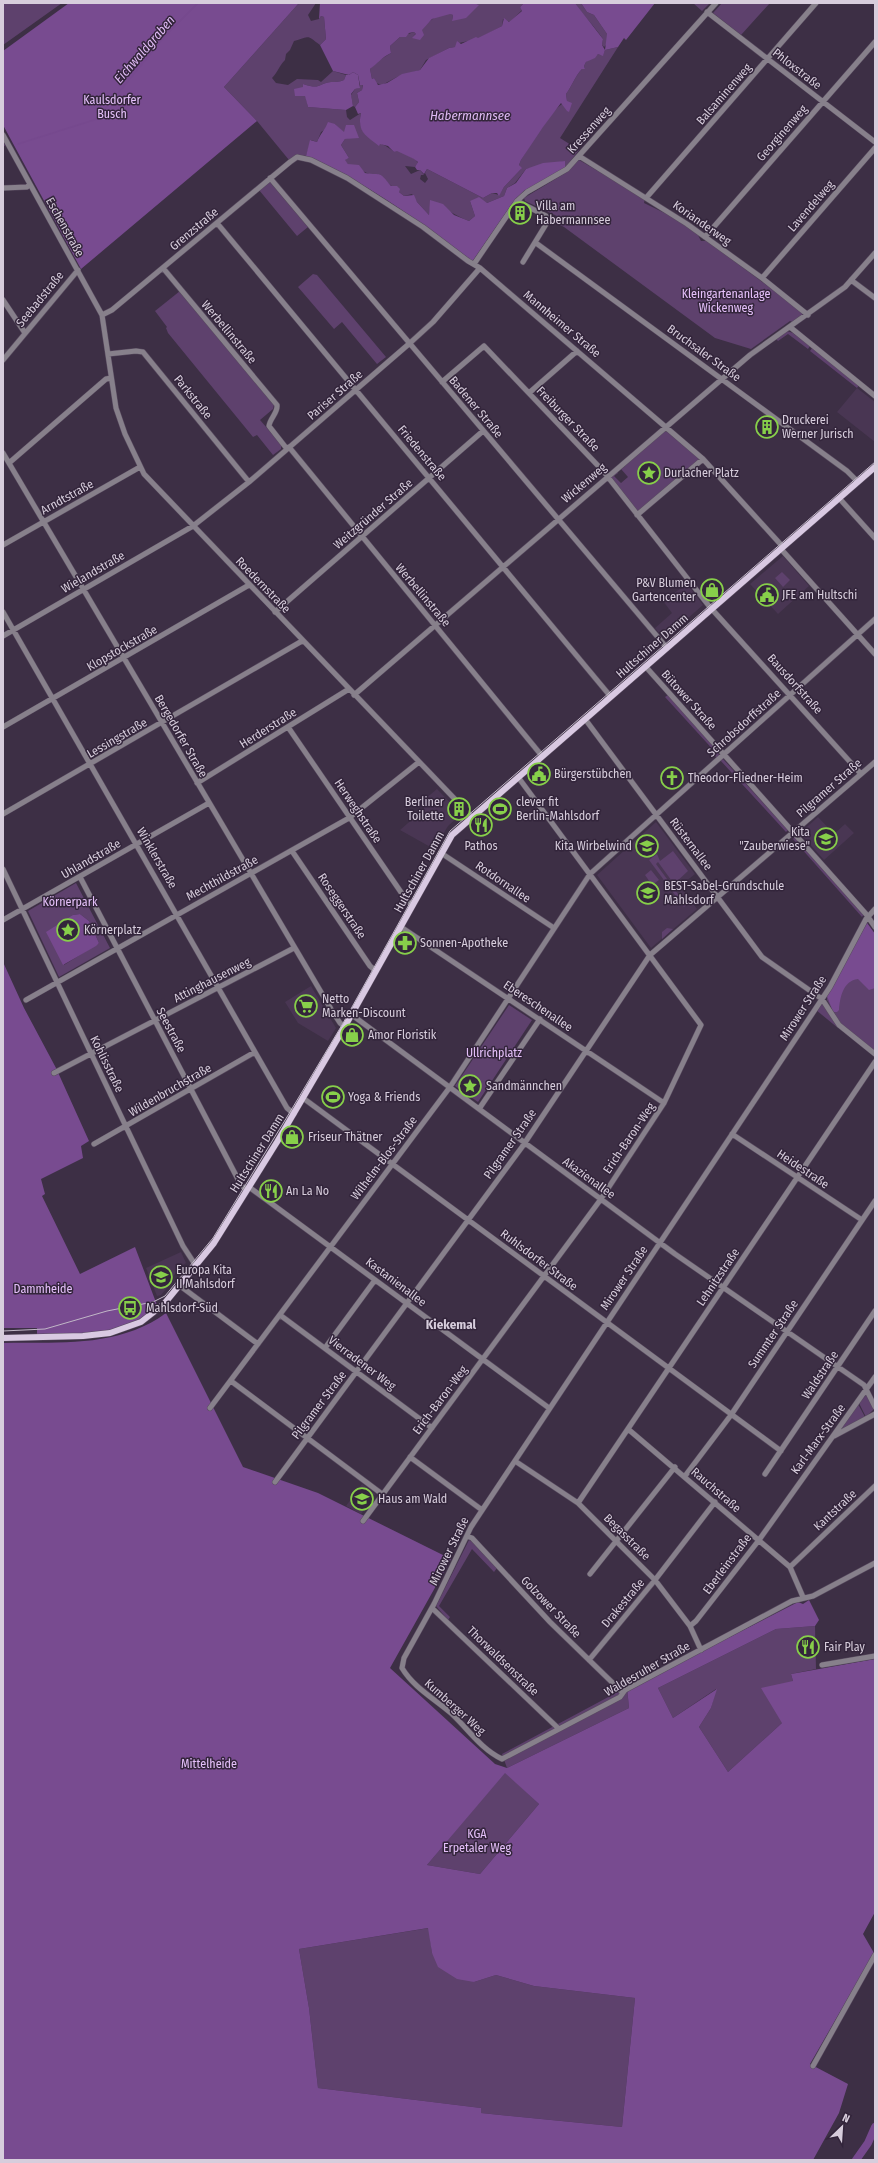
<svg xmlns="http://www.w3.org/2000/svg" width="878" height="2163" font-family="'Fira Sans Condensed',sans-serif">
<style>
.built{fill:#493653}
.green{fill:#5e416d;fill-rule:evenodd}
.forest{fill:#784b90;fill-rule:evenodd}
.water{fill:#76498e}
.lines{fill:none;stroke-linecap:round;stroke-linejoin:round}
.stream{stroke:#76498e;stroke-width:1.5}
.river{stroke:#76498e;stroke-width:8}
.minor-casing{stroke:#594b60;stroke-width:6}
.major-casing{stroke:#594b60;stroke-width:7}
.minor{stroke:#87808b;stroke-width:5}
.major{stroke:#d9c9e2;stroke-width:6}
.tram{stroke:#c1b7c7;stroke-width:1}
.labels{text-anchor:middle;stroke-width:3;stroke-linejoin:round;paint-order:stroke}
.street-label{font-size:12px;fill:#d7cddc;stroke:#33253b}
.park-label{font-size:12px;fill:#e5c0fa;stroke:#33253b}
.poi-label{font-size:12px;fill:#d7cddc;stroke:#33253b;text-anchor:start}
.water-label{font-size:13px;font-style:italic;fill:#e0bbf5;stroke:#33253b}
.neighbourhood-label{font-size:13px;font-weight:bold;fill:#d7cddc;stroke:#33253b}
</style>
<rect width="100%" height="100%" fill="#3d2f45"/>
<path class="built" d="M857,388l18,14v40l-38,-30z
M783,556l26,30 -31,28 -28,-30z
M687,584l16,21 -39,34 -9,-11 17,-15 -9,-12z
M437,789l24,25 -13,12 -14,23 -34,-19 23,-20 4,-8 -2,-3z
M818,817l16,17 11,-10 9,9 -30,27 -24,-27z
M656,822l39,52 -15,12 17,23 -46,39 -54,-73z
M311,986l25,42 -8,13 -30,-18 -13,-21z
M181,1252l5,11 -6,4 -11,15 1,2 -9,11 -4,1 -11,-28z
M362,1484l13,10 -14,20 -15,-8z"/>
<path class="green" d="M3,3h59l-59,42z
M299,3h17l-8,12 3,6 8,-2 2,-3 3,1 2,22 -6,6c-14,-10 -8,-9 -26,-4l-4,9 -4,4 -1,6c-6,6 -7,12 -13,18l4,5 12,2 9,-6 21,1 3,2 12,-11 13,4 -2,5c-5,2 -8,2 -13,2 -14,2 -10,8 -28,2l5,23 38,3 1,7 3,3 11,-7c-6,27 19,26 33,39l3,-2 18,9 3,4 -3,4 -10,-1 6,8 9,-4 4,5h-3l-1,4 5,4 3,-4 -3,-6 2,-4 4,2 52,27 9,-5 7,2 5,-8 17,-18 -2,-4 2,-5c9,-14 32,-54 46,-59l-1,-7c6,-8 9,-18 16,-25h3l-1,-3 2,-4 12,-8 5,1 2,-5 13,-3 -58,91 19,12 -14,18v-7l-39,8 -11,14 -8,5 -3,8 -17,7 -17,-2 5,15 -6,5c-14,-5 -25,-14 -38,-20l-2,14 -12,-13 -5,-8 -8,2 -16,-13 -40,-19 -4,-4 5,-2 -8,-13 4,-6 4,-1 -14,-14 -14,8 -4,10 -6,-2 -5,16 -8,-1 -9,5 -32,-39 -33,-34z
M474,3h50l-4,4 2,3 -12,12 -7,-3 -1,7 -24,13 -19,4 -3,4 -7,1 -23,12 -6,10 -23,7 -15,8 -6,-2 -2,-5 -2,1 -2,-10 8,-8 13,-8 -1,-7 10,-9 14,-5 2,2 -3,2c10,-7 25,-28 40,-21l-1,5 26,-15z
M575,3h6l6,9 7,3 13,19v10l-3,3 -2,-2 1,-6c-8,-12 -19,-23 -28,-36z
M693,3h17l-8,8z
M722,3h48l-29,32 -28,-22z
M363,84l-1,6 -5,3 2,9 -4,5 -2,-1 -2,-11 4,-6 4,-1 1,-3z
M579,160l66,38 -1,5 33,16 21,16 3,6h6l96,71v2l-11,8 -2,-1 -39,28 -36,-11 -151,-111 -10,-5 3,-6 -32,-15 -1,-3 43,-26z
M270,182l38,45 -11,9 -38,-46z
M313,274l4,1 69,82 -9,7 -35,-42 -8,7 -36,-42z
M180,291l94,114 -1,4 -13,11 21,24v5l-8,6 -16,-20 -4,2 -85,-104 -2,-5 1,-1 -12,-16z
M787,331l6,2 17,13 -2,3 -20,-15 -10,7 -2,-2z
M812,348l47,37 -2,3 -47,-37z
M665,430l34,28v3l-59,50 -5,-1 -25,-31v-4l7,-5 1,3 -4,3 7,7 7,-6 -7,-8 4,-3 -1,-2z
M782,572l8,8 -7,7 -8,-9z
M668,695l50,56 1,5 -2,2 -2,-2 2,-2 -52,-57z
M723,759l65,71 -2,2 -66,-72z
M795,837l69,77 -2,3 -69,-78z
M673,851l15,20 -14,13 -16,-22 -2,2 30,41 -2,2 -35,-47 8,-6 3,7z
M651,870l8,10 -7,5 -7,-10z
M76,883l34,65 -51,29 -31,-66zM80,914l9,7 10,22 -35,22 9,-50z
M867,923l8,11v118l-35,-29 -13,-23v-4z
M667,928l6,1 -11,10v-7z
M821,1004h2l15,24 -22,-18z
M509,1005l23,15 -54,82 -23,-16z
M867,1394l7,15 -8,8 -7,-14z
M858,1404l7,13 -22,13 -2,-3z
M469,1540l3,2 25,26 -3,4 -22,-23 -33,57 11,11 -2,3 -12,-14z
M815,1626l1,43 -25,5 2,7 -11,42 -54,49 -29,-45 12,-19 5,-19 -43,29 -15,-30 118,-59z
M627,1687l2,21 -122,60 -5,-14z
M505,1772l34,32 -59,70 -53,-9z
M429,1928l3,25 42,29 22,-7 38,11 101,12 -13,129 -141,-14v-5l-163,-20 -9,-80 -10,-59z"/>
<path class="forest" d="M69,3h230l-75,84 33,34 -176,148 -78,-144v-74z
M581,3h74l-29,37 -2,-2 -6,9 -13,3 2,-16 -13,-19 -7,-3z
M353,72l5,3 2,13 -5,1 -4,5 2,12 -7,4 -38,-3 -3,-11h-10l-1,-7 9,-2v-3c18,6 14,0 28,-2 5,0 8,0 13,-2l2,-5h3z
M328,122l7,2 9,8 2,-7h8l5,13 -14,1 -4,6 8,13 -4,2 3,4 11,1 6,8c18,3 13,-3 26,13h6l3,3 -1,3 5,4 10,-1 3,7 12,13 1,-15 13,4 11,11 15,6 6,-5 -5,-15 9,-4 8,6 17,-7 3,-8 9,-5 10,-14 17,-6 22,-2v7l-41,23 -10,10 -42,61c-51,-40 -106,-80 -166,-106l4,-16 7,2c3,-8 8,-12 11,-20z
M867,923l8,11v54l-6,2 -11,-11c-15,2 -18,18 -19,31l-2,2h-4l-6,-16z
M3,962l21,46 32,60 33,73 -8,5 2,12 -42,21 4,15 -3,2 38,78 55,-27 22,58c-31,33 -78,29 -120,29v-6h-34z
M166,1313l77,154 75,26 133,66 -61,109 105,96 12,4 122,-60 -2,-21 25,-10 146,-75 5,2 6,-4 10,20 -4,6 -39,3 -118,59 15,30 44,-29 -6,19 -12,19 29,45 54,-49 -21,-35 32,-7 -2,-7 84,-15v253l-12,22 11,19 -64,111 38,20 -9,29 -26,47h-810v-817c55,-1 116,5 163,-30zM505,1773l34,31 -59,70 -53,-9zM428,1928l4,25 6,14 19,12 17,3 22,-7 38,11 101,12 -13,129 -141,-14v-5l-163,-20 -9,-80 -10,-59z"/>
<path class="water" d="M320,3h154l5,2 -13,13 -14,3 1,-6 -3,-1 -18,5 -10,11 2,5 -4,5 -8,-2 4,-4 -2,-2 -5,1 -3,4h-6l-10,9 1,7c-9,4 -14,11 -21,16l2,10 2,-1 4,7 9,-2 15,-9 18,-4 9,-12 20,-10 6,-1 2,-6 4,3 15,-7 2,1 24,-12 2,-8 5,4 13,-11 -2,-4 4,-4h51l28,36 -1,6 3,5 -2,6 -5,-2 -3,4 -9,4 -2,4 1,3h-3c-7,7 -10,17 -16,25l1,7 5,2 -3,9 -2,-1 -6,-8 -18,24 -22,33 -2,5 3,3 -18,19 -5,9 -2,-3h-5l-9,5 -52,-27 -4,-2 -3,5 -4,-4h-3l-2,-3 3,-5 -4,-3 -17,-8 -3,1 -6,-6 -8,-2 -1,2c-14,-11 -22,-14 -18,-33l-3,1 -3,-7 4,-5 -2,-9 5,-3 1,-5h-3l-2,-10 -5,-3 -4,3 -16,-4 -13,-26 6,-6 -2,-22 -3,-1 -2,3z
M80,914l9,7 10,22 -3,3 -33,19 -17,-33 27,-17z"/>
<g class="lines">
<path class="stream" d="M18,144l79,-25 67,-82 34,-34
M3,145h1"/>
<path class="river" d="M856,2160l12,-17 7,-16"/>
<g class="minor-casing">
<path id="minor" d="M707,12l168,130
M3,135l99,180 14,93 9,26 19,40 328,343
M579,156l108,68 75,54 46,37
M270,178l397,470
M3,188l24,-1 3,-3
M646,198l170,-195
M517,201l29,15 2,5 -25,41
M217,223l394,474
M705,237l170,-195
M536,243l311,228 11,11
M474,264l43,-63 10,-9 40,-23 149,-166
M163,268l114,137c1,8 -7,13 -8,21l18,23
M762,278l113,-130
M851,280l24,18
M3,300l22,33
M102,315l10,-5 178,-148 7,-5 14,3 36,18 76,49 45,34 12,7 223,191 80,88
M790,327l85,69
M108,354l28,-3 7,1 106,130
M3,360l75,-90
M442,382l42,-36 120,126 105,134 152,168
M529,393l48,-42
M289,447l253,309
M3,453l328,556 9,14 5,4
M9,463l97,-84 5,-1
M839,498l36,40
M637,515l66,-56
M3,545l137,-78
M781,549l94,105
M3,612l284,496 7,6
M275,612l208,-181
M3,636l190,-110 56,-44 161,-139 23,-21 47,-54
M646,667l220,247 9,13
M354,695l396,-340 95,-68 30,-34
M585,719l177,238 60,42 17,26 36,29
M3,727l246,-142
M288,727l119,174 6,4
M197,783l152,-94
M3,814l299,-173
M292,851l78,115 6,5
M441,853l113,75
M3,869l180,377 13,20
M80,877l161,308 6,5
M875,909l-9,10 -36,68 -359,540 -37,77 -30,54 -2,10c12,20 33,31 50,46 16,15 29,35 50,45l118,-62 5,-7 167,-89 21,-5 62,-33
M3,920l206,-117
M401,927l263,176
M26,1000l323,-182 70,-56
M352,1015l323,239 189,131 11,22
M54,1073l240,-125
M303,1098l478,353
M479,1109l61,-90
M732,1134l130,86
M94,1144l161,-92
M249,1187l300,221
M179,1285l79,59
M280,1315l152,113
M325,1348l50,-68
M231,1381l151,113
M210,1408l240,-321 140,-213 285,-255
M628,1429l162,138 13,30
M834,1436l41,-22
M410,1457l72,53
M515,1461l63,42 77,77 35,46 11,24
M765,1474l110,-163
M685,1476l46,-61 144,-214
M275,1482l247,-335 128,-192 225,-193
M578,1503l297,-441
M363,1521l238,-322 63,-96 37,-78 -183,-248
M467,1536l5,2 78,84 72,70
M790,1567l85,-81
M590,1574l85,-107
M432,1608l127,121
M690,1626l6,-5 63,-81 116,-163
M589,1660l66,-80 60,-78
M822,1665l53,-9
M813,2066l62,-111"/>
</g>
<g class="major-casing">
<path id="major" d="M3,1338l80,-2 27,-3 31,-11 23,-18 50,-61 63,-101 71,-121 104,-186 423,-368"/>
</g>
<use href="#minor" class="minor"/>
<use href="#major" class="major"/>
<path class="tram" d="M3,1331l42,-2 62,-18 46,-9 12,-6 48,-58 77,-126 52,-87 108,-194 425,-369"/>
</g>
<defs>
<g id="building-ring" transform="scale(1.15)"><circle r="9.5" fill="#33253b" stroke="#87cf4a" stroke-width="1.5"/><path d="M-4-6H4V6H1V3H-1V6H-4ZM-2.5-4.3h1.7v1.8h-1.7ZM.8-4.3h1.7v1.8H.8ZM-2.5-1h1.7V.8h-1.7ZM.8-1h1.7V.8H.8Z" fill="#87cf4a"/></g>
<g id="sight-ring" transform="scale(1.15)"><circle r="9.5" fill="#33253b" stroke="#87cf4a" stroke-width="1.5"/><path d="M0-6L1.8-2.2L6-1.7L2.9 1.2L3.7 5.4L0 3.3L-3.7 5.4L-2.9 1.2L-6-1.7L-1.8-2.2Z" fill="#87cf4a"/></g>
<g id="shop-ring" transform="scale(1.15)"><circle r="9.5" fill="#33253b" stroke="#87cf4a" stroke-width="1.5"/><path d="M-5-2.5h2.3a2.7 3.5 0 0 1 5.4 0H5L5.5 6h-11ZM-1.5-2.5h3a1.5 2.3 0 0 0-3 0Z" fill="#87cf4a"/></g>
<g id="civic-ring" transform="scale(1.15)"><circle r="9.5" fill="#33253b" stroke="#87cf4a" stroke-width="1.5"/><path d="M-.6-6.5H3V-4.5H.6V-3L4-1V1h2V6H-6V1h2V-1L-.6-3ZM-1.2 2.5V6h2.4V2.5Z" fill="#87cf4a"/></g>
<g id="church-ring" transform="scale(1.15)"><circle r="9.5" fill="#33253b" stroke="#87cf4a" stroke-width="1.5"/><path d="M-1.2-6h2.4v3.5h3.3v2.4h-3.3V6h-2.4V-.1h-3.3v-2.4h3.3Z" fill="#87cf4a"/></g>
<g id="stadium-ring" transform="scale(1.15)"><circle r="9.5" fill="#33253b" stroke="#87cf4a" stroke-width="1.5"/><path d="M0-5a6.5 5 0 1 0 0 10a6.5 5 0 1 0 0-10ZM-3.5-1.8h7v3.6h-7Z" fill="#87cf4a"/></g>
<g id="restaurant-ring" transform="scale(1.15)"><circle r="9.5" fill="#33253b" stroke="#87cf4a" stroke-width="1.5"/><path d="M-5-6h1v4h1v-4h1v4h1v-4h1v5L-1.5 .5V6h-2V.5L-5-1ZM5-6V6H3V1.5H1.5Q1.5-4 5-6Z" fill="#87cf4a"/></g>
<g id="school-ring" transform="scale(1.15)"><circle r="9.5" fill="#33253b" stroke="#87cf4a" stroke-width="1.5"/><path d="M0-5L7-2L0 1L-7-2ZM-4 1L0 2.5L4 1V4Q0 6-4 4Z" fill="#87cf4a"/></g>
<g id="pharmacy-ring" transform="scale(1.15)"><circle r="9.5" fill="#33253b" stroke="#87cf4a" stroke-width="1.5"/><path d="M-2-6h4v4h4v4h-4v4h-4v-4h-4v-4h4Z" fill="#87cf4a"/></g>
<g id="supermarket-ring" transform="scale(1.15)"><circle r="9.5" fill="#33253b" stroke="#87cf4a" stroke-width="1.5"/><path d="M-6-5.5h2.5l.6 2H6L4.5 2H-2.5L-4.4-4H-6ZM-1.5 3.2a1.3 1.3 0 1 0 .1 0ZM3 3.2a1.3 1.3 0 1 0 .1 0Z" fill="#87cf4a"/></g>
<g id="bus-ring" transform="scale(1.15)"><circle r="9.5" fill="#33253b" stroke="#87cf4a" stroke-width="1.5"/><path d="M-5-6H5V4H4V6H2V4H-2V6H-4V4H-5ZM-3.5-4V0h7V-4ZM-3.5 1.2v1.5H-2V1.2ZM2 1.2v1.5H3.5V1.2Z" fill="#87cf4a"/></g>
</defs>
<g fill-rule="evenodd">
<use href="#building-ring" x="520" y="213"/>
<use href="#building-ring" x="767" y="427"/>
<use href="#sight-ring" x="649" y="473"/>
<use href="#shop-ring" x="712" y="590"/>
<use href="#civic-ring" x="767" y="595"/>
<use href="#civic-ring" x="539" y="774"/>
<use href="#church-ring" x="672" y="778"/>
<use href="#building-ring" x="459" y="809"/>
<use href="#stadium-ring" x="500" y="809"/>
<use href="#restaurant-ring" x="481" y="825"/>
<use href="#school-ring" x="826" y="839"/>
<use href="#school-ring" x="647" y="846"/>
<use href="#school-ring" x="648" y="893"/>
<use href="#sight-ring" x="68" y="930"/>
<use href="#pharmacy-ring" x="405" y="943"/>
<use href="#supermarket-ring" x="306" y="1006"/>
<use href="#shop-ring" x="352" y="1035"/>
<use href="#sight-ring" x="470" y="1086"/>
<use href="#stadium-ring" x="333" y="1097"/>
<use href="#shop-ring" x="292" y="1137"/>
<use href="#restaurant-ring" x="271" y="1191"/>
<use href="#school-ring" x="161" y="1277"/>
<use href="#bus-ring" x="130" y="1308"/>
<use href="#school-ring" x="362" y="1499"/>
<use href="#restaurant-ring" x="808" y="1647"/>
</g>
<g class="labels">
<g class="street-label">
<text transform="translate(797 69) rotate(38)" y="4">Phloxstraße</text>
<text transform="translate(724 94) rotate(-49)" y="4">Balsaminenweg</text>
<text transform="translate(589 130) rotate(-48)" y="4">Kressenweg</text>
<text transform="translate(782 133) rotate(-49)" y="4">Georginenweg</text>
<text transform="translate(811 206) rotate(-49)" y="4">Lavendelweg</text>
<text transform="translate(702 223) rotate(35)" y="4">Korianderweg</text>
<text transform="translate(65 227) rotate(61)" y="4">Eschenstraße</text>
<text transform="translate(194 229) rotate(-40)" y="4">Grenzstraße</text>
<text transform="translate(40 299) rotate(-51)" y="4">Seebadstraße</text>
<text transform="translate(562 324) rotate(40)" y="4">Mannheimer Straße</text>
<text transform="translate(229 332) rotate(50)" y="4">Werbellinstraße</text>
<text transform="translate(704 353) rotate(36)" y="4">Bruchsaler Straße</text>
<text transform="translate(335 395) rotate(-41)" y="4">Pariser Straße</text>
<text transform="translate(193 397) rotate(51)" y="4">Parkstraße</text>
<text transform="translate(476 407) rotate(50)" y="4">Badener Straße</text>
<text transform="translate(568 419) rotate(46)" y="4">Freiburger Straße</text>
<text transform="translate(422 453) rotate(50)" y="4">Friedenstraße</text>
<text transform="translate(584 483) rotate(-40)" y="4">Wickenweg</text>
<text transform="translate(67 497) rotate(-29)" y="4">Arndtstraße</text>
<text transform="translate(373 514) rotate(-41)" y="4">Weitzgründer Straße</text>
<text transform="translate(93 572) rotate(-30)" y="4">Wielandstraße</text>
<text transform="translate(263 585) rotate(46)" y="4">Roedernstraße</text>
<text transform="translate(423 595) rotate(50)" y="4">Werbellinstraße</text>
<text transform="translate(652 646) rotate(-41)" y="4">Hultschiner Damm</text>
<text transform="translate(122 648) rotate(-30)" y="4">Klopstockstraße</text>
<text transform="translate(795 684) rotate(48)" y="4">Bausdorfstraße</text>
<text transform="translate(689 700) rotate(48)" y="4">Bütower Straße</text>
<text transform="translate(744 723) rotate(-42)" y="4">Schrobsdorffstraße</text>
<text transform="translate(268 728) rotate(-32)" y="4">Herderstraße</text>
<text transform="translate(181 736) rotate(60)" y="4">Bergedorfer Straße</text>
<text transform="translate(117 738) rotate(-30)" y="4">Lessingstraße</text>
<text transform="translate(829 788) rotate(-41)" y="4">Pilgramer Straße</text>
<text transform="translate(358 811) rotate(56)" y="4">Herweghstraße</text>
<text transform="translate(691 844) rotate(53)" y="4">Rüsternallee</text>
<text transform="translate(157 858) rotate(60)" y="4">Winklerstraße</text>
<text transform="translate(91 859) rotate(-30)" y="4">Uhlandstraße</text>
<text transform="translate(419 872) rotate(-61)" y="4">Hultschiner Damm</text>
<text transform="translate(222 878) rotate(-29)" y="4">Mechthildstraße</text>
<text transform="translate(503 882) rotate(34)" y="4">Rotdornallee</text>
<text transform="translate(342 906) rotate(56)" y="4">Roseggerstraße</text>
<text transform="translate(212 980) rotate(-27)" y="4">Attinghausenweg</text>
<text transform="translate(538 1006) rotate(34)" y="4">Ebereschenallee</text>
<text transform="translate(803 1008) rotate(-57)" y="4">Mirower Straße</text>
<text transform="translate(171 1030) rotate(62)" y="4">Seestraße</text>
<text transform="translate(107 1064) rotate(64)" y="4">Kohlisstraße</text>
<text transform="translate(170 1090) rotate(-30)" y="4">Wildenbruchstraße</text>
<text transform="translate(629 1138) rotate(-56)" y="4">Erich-Baron-Weg</text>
<text transform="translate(510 1144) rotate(-55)" y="4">Pilgramer Straße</text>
<text transform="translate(257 1153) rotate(-58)" y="4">Hultschiner Damm</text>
<text transform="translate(384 1158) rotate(-53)" y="4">Wilhelm-Blos-Straße</text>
<text transform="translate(803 1169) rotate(34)" y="4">Heidestraße</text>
<text transform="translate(589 1178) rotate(36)" y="4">Akazienallee</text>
<text transform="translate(539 1260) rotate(37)" y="4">Ruhlsdorfer Straße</text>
<text transform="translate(718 1277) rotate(-56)" y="4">Lehnitzstraße</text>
<text transform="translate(624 1278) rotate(-56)" y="4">Mirower Straße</text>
<text transform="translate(396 1282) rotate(37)" y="4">Kastanienallee</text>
<text transform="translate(773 1334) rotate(-56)" y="4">Summter Straße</text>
<text transform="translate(362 1363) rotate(37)" y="4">Vierradener Weg</text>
<text transform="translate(820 1375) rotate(-56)" y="4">Waldstraße</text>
<text transform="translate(440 1400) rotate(-53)" y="4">Erich-Baron-Weg</text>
<text transform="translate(319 1405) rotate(-53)" y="4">Pilgramer Straße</text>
<text transform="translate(818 1439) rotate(-54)" y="4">Karl-Marx-Straße</text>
<text transform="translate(716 1490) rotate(41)" y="4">Rauchstraße</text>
<text transform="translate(835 1510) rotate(-43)" y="4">Kantstraße</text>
<text transform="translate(627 1537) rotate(45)" y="4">Begasstraße</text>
<text transform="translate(449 1551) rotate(-64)" y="4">Mirower Straße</text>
<text transform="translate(727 1564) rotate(-53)" y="4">Eberleinstraße</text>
<text transform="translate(623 1603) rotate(-50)" y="4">Drakestraße</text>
<text transform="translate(551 1607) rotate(46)" y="4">Golzower Straße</text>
<text transform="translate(503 1661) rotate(44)" y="4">Thorwaldsenstraße</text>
<text transform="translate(647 1669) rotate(-30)" y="4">Waldesruher Straße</text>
<text transform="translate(455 1707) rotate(42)" y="4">Kumberger Weg</text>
</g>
<g class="park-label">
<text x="112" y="104">Kaulsdorfer<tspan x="112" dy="14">Busch</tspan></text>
<text x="726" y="298">Kleingartenanlage<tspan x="726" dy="14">Wickenweg</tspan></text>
<text x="70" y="906">Körnerpark</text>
<text x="494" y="1057">Ullrichplatz</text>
<text x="43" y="1293">Dammheide</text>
<text x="209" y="1768">Mittelheide</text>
<text x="477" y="1838">KGA<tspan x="477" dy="14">Erpetaler Weg</tspan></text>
</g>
<g class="poi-label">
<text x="536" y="210">Villa am<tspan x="536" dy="14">Habermannsee</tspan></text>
<text x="782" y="424">Druckerei<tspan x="782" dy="14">Werner Jurisch</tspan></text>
<text x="664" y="477">Durlacher Platz</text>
<text x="696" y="587" text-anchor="end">P&amp;V Blumen<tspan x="696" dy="14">Gartencenter</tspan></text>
<text x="782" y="599">JFE am Hultschi</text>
<text x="554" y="778">Bürgerstübchen</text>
<text x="688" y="782">Theodor-Fliedner-Heim</text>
<text x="444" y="806" text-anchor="end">Berliner<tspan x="444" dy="14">Toilette</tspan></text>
<text x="516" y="806">clever fit<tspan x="516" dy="14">Berlin-Mahlsdorf</tspan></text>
<text x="810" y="836" text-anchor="end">Kita<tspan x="810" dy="14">"Zauberwiese"</tspan></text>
<text x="481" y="850" text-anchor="middle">Pathos</text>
<text x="632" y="850" text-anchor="end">Kita Wirbelwind</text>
<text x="664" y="890">BEST-Sabel-Grundschule<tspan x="664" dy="14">Mahlsdorf</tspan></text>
<text x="84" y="934">Körnerplatz</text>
<text x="420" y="947">Sonnen-Apotheke</text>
<text x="322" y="1003">Netto<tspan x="322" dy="14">Marken-Discount</tspan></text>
<text x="368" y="1039">Amor Floristik</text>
<text x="486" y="1090">Sandmännchen</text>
<text x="348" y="1101">Yoga &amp; Friends</text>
<text x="308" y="1141">Friseur Thätner</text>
<text x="286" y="1195">An La No</text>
<text x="176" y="1274">Europa Kita<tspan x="176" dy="14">II Mahlsdorf</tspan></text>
<text x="146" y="1312">Mahlsdorf-Süd</text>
<text x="378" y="1503">Haus am Wald</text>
<text x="824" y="1651">Fair Play</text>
</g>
<g class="water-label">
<text transform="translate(144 49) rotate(-49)" y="5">Eichwaldgraben</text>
<text x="470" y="120">Habermannsee</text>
</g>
<g class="neighbourhood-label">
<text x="451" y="1329">Kiekemal</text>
</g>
</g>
<rect width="878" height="2163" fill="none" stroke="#d7cddc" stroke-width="8"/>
<g transform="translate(842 2127) rotate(25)" stroke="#33253b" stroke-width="3" paint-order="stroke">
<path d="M0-3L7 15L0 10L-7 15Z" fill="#d7cddc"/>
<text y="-6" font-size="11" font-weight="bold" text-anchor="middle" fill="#d7cddc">N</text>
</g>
</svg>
